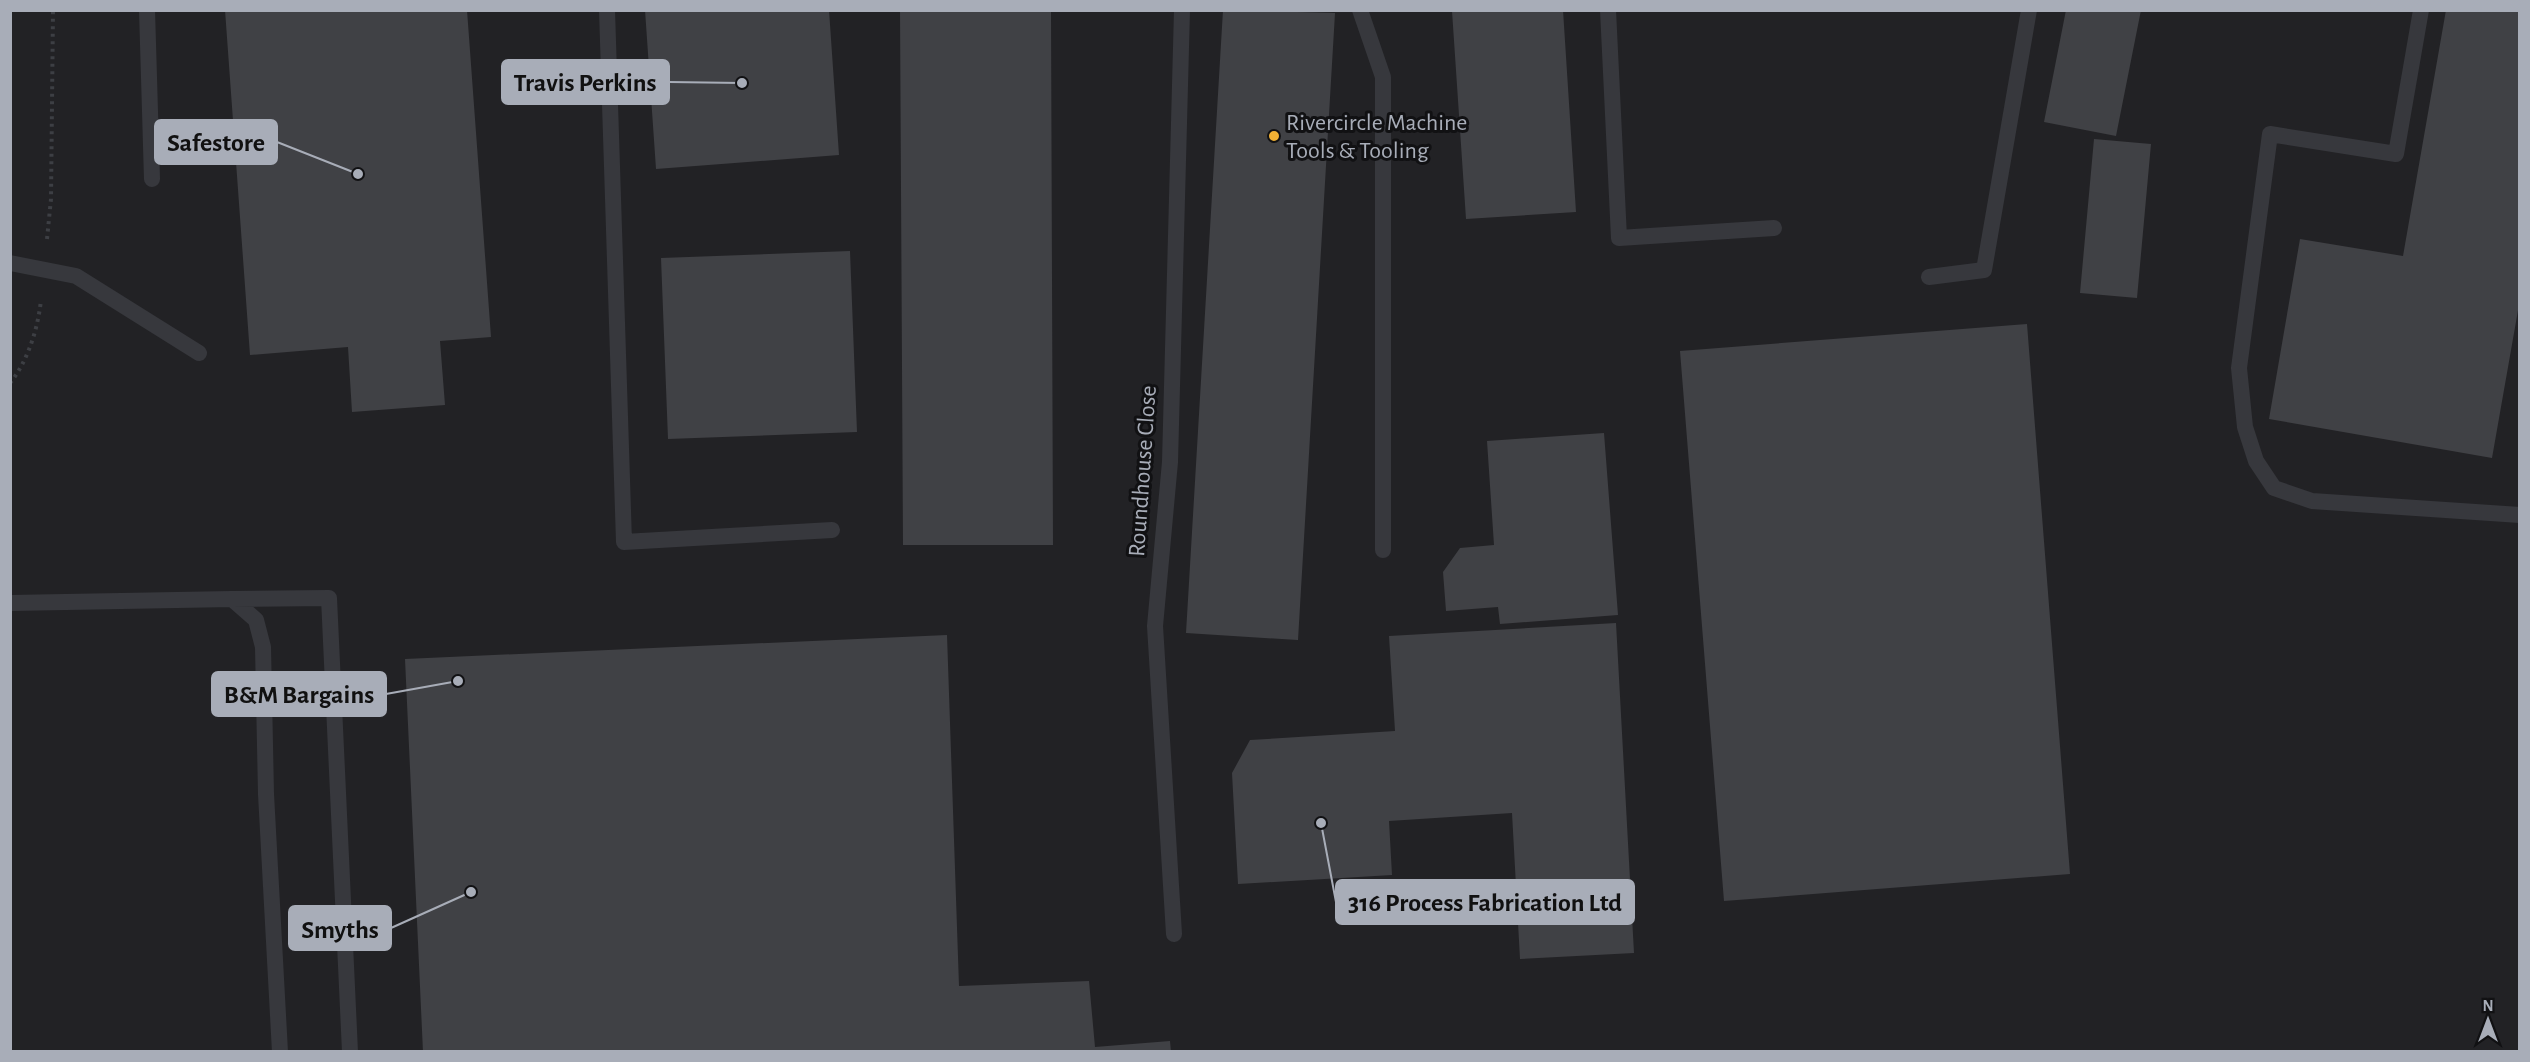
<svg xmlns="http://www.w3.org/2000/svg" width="2530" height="1062" font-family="'Alegreya Sans',sans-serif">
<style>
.built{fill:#222225}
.building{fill:#404145}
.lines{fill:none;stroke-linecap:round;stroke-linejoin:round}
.path{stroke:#3d3f44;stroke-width:4;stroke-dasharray:3 4.5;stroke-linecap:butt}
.lane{stroke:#37383d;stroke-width:16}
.poi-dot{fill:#f2b134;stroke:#111113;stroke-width:2}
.labels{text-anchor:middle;stroke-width:6;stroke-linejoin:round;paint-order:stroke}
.poi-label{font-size:24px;fill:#a8adb8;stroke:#111113;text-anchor:start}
.street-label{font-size:24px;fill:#a8adb8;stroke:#111113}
.leader{fill:none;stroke:#a8adb8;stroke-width:2}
.callout-dot{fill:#a8adb8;stroke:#111113;stroke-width:2}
.callout{fill:#a8adb8;stroke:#a8adb8;stroke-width:2}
.callout-label{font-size:26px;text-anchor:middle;font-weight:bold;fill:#111}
</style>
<rect width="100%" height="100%" fill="#161618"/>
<path class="built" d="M10,11h2509v1040h-2508z"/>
<path class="building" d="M225,10h242l24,327 -51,4 5,64 -93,7 -4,-65 -98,8z
M645,10h184l10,145 -183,14z
M900,10h151l2,535h-150z
M1223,10l112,3 -37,627 -112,-7z
M1465,10h98l13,202 -110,7 -14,-208z
M2066,10h75l-25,126 -72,-14z
M2446,10h74v289l-28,159 -223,-39 31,-180 103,17z
M2094,139l57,5 -14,154 -57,-5z
M850,251l7,181 -189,7 -7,-181z
M2027,324l43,550 -346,27 -44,-550z
M1604,433l14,182 -118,9 -2,-17 -52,4 -3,-39 17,-24 34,-3 -7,-104z
M1616,623l18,330 -114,6 -8,-146 -123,8 3,54 -154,9 -6,-111 18,-33 145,-9 -6,-95z
M947,635l12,351 130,-5 6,66 75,-6 1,11h-748l-18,-393z"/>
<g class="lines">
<path class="path" d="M47,239l4,-40 2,-189
M10,383c18,-22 28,-55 31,-83"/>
<path class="lane" d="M147,10l5,169
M607,10l17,532 208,-12
M1360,10l23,67v473
M1608,10l11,228 155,-10
M2421,10l-25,144 -126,-20 -31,234 6,59 11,34 18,27 38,13 208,14
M10,263l66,13 123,77
M1929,277l55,-7 45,-260
M232,599l97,-1 21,454
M10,603l222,-4 24,21 7,27 3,147 14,258
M1174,934l-19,-308 15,-164 12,-452"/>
</g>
<circle class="poi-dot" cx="1274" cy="136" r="6"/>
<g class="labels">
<g class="poi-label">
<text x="1286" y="130">Rivercircle Machine<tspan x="1286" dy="28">Tools &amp; Tooling</tspan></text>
</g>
<g class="street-label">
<text transform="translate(1142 471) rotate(-86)" y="8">Roundhouse Close</text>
</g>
</g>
<path class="leader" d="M742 83L669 82M358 174L277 142M458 681L386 694M1321 823L1336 902M471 892L391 928"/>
<g class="callout-dot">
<circle cx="742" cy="83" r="6"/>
<circle cx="358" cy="174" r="6"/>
<circle cx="458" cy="681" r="6"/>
<circle cx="1321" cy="823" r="6"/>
<circle cx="471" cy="892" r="6"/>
</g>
<g class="callout">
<rect x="502" y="60" width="167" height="44" rx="6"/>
<rect x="155" y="120" width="122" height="44" rx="6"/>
<rect x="212" y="672" width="174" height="44" rx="6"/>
<rect x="1336" y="880" width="298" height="44" rx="6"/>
<rect x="289" y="906" width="102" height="44" rx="6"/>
</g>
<g class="callout-label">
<text x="585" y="91">Travis Perkins</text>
<text x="216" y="151">Safestore</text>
<text x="299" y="703">B&amp;M Bargains</text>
<text x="1485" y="911">316 Process Fabrication Ltd</text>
<text x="340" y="938">Smyths</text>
</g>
<rect width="2530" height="1062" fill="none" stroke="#a8adb8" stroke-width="24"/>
<g transform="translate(2488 1020)" stroke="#111113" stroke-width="4.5" paint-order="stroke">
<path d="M0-4.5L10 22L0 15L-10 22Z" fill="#a8adb8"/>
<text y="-9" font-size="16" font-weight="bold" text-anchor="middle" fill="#a8adb8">N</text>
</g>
</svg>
